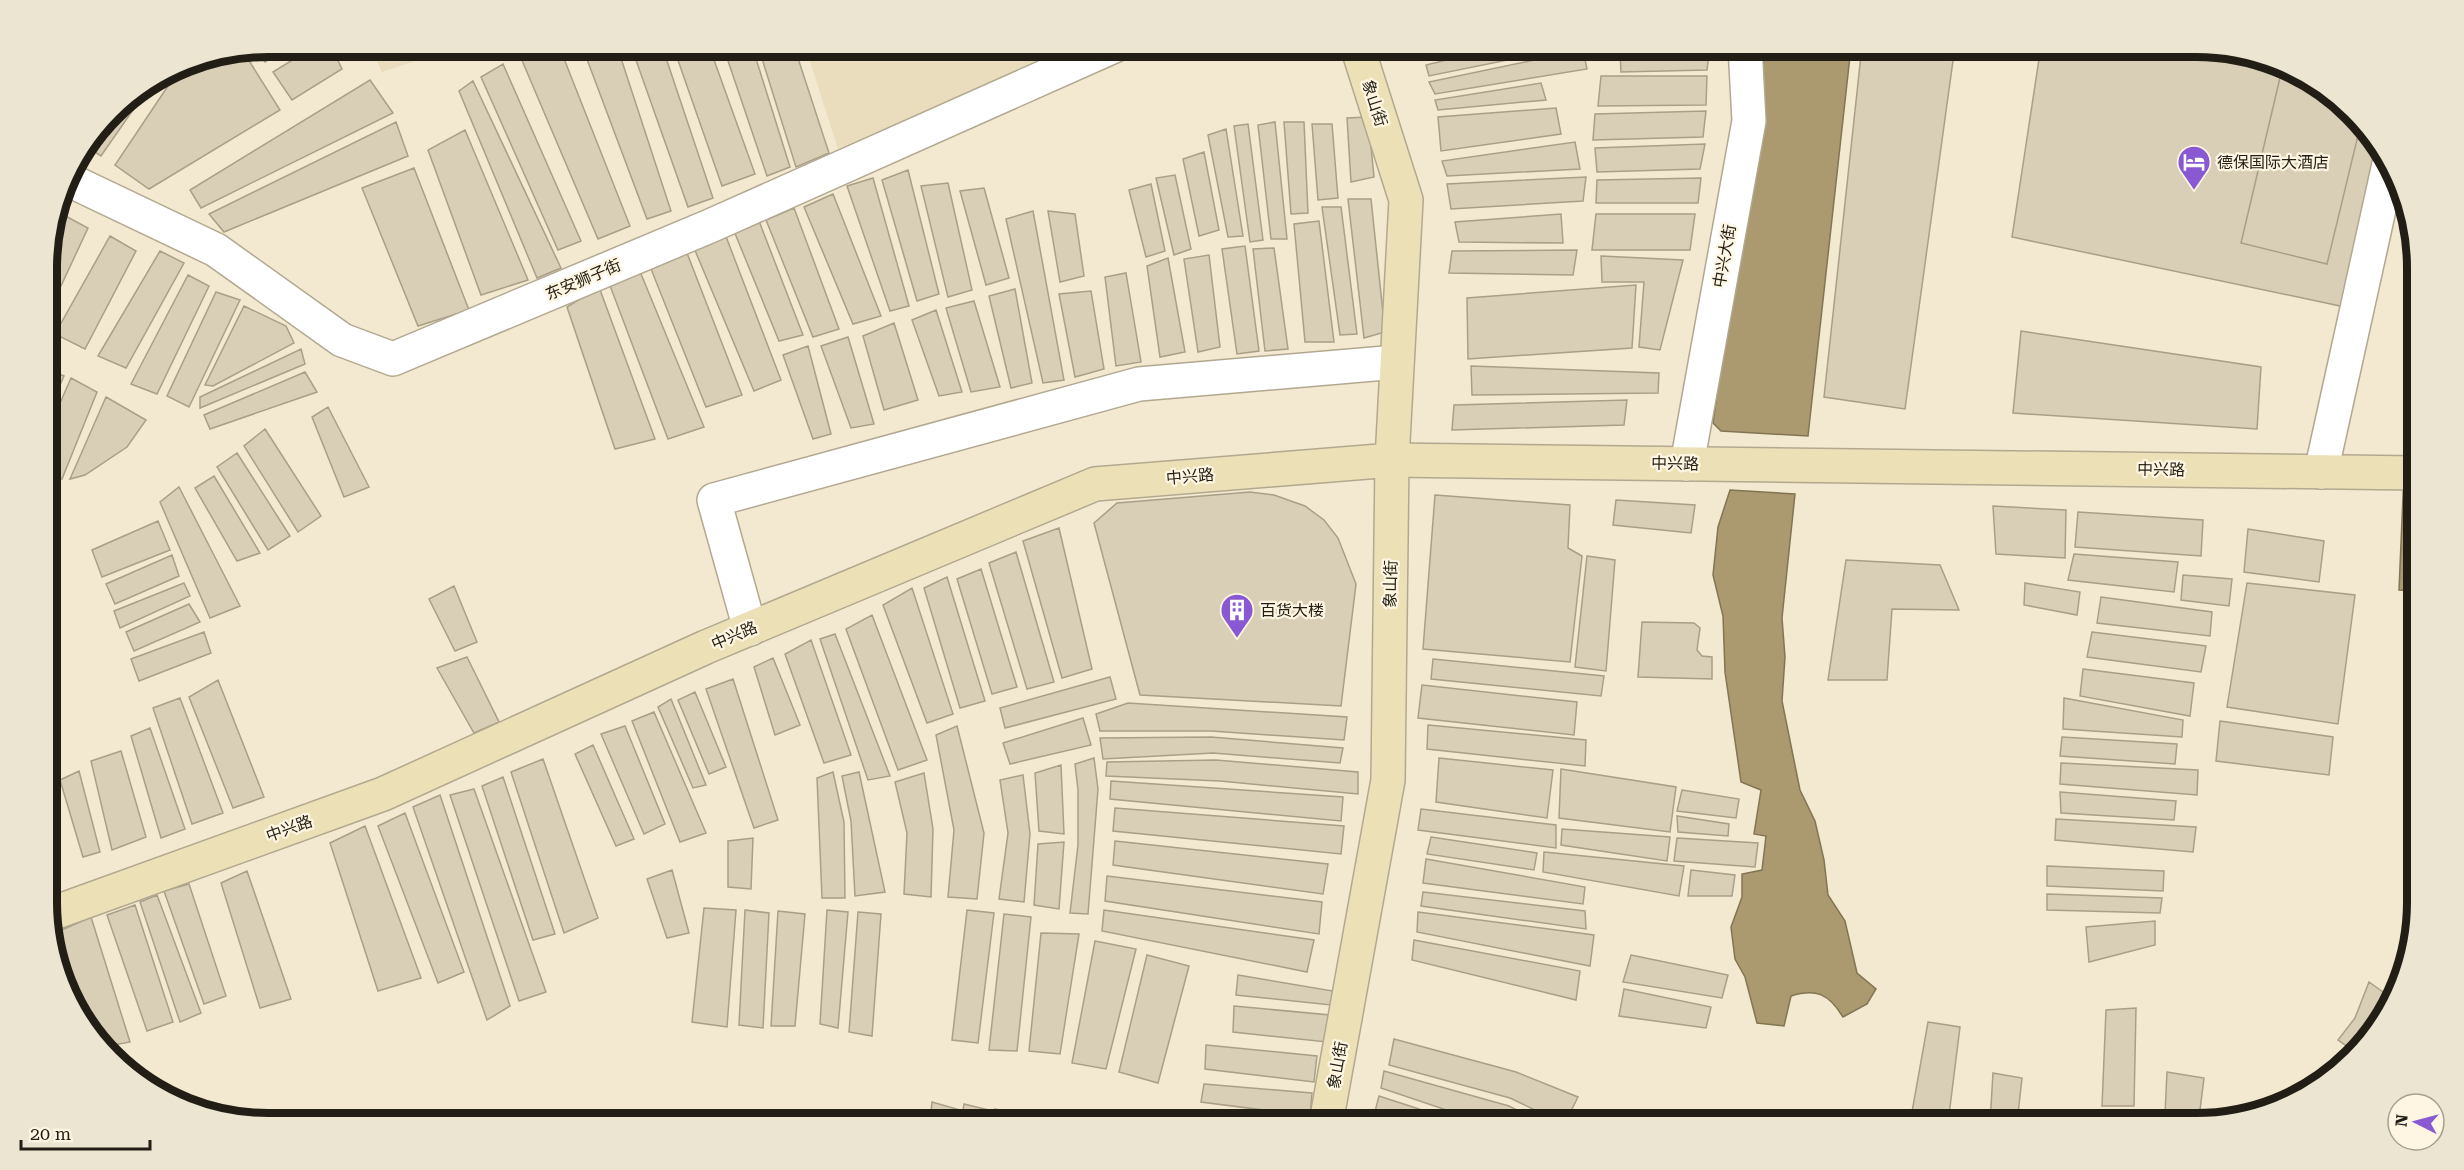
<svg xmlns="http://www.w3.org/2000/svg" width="2464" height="1170" font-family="'Roboto Serif','Noto Sans SC',serif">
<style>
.built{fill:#eaddbd}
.water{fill:#ab9a6f;stroke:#827554;stroke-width:1.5}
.building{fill:#d9cfb7;stroke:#a99f87;stroke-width:1.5}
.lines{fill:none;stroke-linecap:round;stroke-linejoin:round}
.minor-casing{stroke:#b2a890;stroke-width:36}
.tertiary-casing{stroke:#b2a890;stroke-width:36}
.secondary-casing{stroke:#b2a890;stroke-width:36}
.minor{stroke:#fff;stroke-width:33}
.tertiary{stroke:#fff;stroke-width:33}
.secondary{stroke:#ece0b6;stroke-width:33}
.labels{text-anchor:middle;stroke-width:4.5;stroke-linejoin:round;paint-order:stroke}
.street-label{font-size:16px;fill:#221e15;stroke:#fef6e2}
.poi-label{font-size:16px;fill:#221e15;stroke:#fef6e2;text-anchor:start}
.rim{fill:none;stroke:#221e15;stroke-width:8}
</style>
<rect width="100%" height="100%" fill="#f3e9d0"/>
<path class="built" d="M805,46l270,1 -237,102z
M370,47h88l-76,25z"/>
<path class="water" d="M1764,47h87l-43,389 -87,-5 -8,-8 19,-135 29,-164z
M2416,349l1,242 -18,-1 6,-140z
M1730,490l65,4 -13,124 3,39 -3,44 18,89 15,31 9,39 4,35 17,26 12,52 19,16 -9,15 -24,13c-14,-23 -27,-29 -52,-21l-7,30 -27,-3 -12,-46 -10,-18 -4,-32 11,-30v-23l20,-4 4,-34 -12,-2 7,-44 -20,-8 -16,-110 -2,-56 -10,-41 5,-48z"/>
<path class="building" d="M268,46h22l-25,16 -10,-13z
M315,46h16l11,23 -50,31 -19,-28z
M525,46h34l71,180 -32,13 -80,-188z
M582,46h35l54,165 -24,8z
M631,46h31l51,152 -25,9z
M673,46h36l46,128 -33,12z
M723,46h29l38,121 -23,9z
M758,46h36l35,107 -33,14z
M1424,46h33l-32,10z
M1504,46h73l-148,30 -3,-11z
M1687,46h23l-3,24 -86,2 -1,-20z
M1862,46h93l-50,363 -81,-12z
M2041,46h155l85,18 50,29 41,41 7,11 -34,162 -333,-70z
M1583,50l4,19 -152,25 -6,-12z
M243,51l37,59 -131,79 -34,-24 67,-100z
M503,64l78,177 -23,9 -77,-173z
M2283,65l48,28 30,30 -34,141 -86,-21z
M1601,76h106l-1,29 -108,1z
M370,80l23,33 -192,95 -11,-18z
M473,81l88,187 -24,10 -78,-187z
M1541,83l5,17 -108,10 -3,-10z
M151,84l-50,72 -14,-9 35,-45z
M1556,108l5,26 -120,17 -3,-34z
M1706,111l-3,26 -110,3 2,-26z
M1368,117l6,60 -23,5 -4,-64z
M396,122l12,34 -184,76 -15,-18z
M1275,122l12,117h-16l-13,-114z
M1284,122h20l4,91 -17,1z
M1248,124l15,116 -13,2 -16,-116z
M1312,124h20l6,74 -20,2z
M1226,129l17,107 -15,1 -20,-102z
M465,130l63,150 -47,15 -53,-145z
M1575,142l5,27 -133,7 -5,-15z
M1705,144l-5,25 -103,3 -2,-24z
M1204,152l15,78 -20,6 -16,-77z
M414,168l55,142 -51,16 -56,-138z
M908,170l31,124 -22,7 -35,-121z
M1175,175l16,74 -17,6 -18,-77z
M1586,177l-3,24 -132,8 -4,-25z
M873,178l36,128 -19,5 -43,-125z
M1701,178l-3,25h-102l1,-23z
M948,183l24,107 -24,7 -27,-111z
M1151,184l14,67 -19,6 -17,-67z
M984,188l25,90 -23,7 -26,-94z
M833,194l48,122 -28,8 -49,-117z
M1348,199h23l14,133 -21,6z
M1322,207h19l16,127 -17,1z
M794,208l45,121 -26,8 -47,-117z
M1033,211l31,169 -21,3 -37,-164z
M1048,211l27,3 9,62 -24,6z
M58,212l30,16 -41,88v-63z
M1561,214l2,29 -104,-1 -4,-20z
M1596,214h99l-5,36h-98z
M759,221l44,114 -24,6 -45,-110z
M1319,221l15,121h-29l-11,-118z
M725,234l56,146 -27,11 -60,-143z
M110,236l26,15 -51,98 -30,-15z
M1245,246l14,105 -22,3 -15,-105z
M1274,248l14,101 -23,2 -12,-102z
M1577,250l-4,25 -124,-2 3,-22z
M160,251l24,12 -58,105 -28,-12z
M687,253l55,142 -36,12 -55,-138z
M1209,255l11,92 -22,5 -14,-93z
M1601,256l82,4 -23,90 -21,-3 5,-65h-42z
M1168,258l17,94 -25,5 -13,-91z
M639,269l65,158 -36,12 -59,-156z
M1126,273l15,89 -25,4 -11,-89z
M188,275l21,11 -52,108 -26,-10z
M1636,285l-4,63 -164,11 -1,-61z
M599,287l56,152 -40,10 -48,-142z
M1015,289l17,94 -21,5 -22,-92z
M1091,291l13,78 -29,8 -16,-83z
M216,292l24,8 -51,107 -22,-11z
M974,301l26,86 -29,5 -25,-84z
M244,306l42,20 8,17 -81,43 -8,-1z
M936,310l26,82 -23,4 -27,-76z
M894,323l24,77 -34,10 -21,-74z
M2021,331l240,36 -4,62 -244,-16z
M848,337l26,87 -23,4 -30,-82z
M808,346l23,88 -18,5 -30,-84z
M301,349l4,15 -105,44v-11z
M1471,366l188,7 -1,20 -186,2z
M47,369l17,7 -17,39z
M305,372l12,20 -107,37 -6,-14z
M71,378l26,14 -35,87h-12l-3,-1v-45z
M106,397l40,23 -19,27 -42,28 -15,4z
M1627,400l-3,25 -172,5 2,-25z
M328,407l41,80 -25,10 -32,-80z
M265,429l56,87 -23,16 -54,-86z
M237,453l53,83 -22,14 -51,-83z
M214,476l46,77 -23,8 -42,-73z
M179,487l61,119 -30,12 -50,-116z
M1250,492l24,3 31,11 19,14 14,18 18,46 -15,122 -201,-11 -46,-172 23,-20z
M1435,495l135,10 -2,43 14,8 -12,106 -147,-13z
M1616,500l79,5 -4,28 -78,-8z
M1993,506l73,4 -1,48 -69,-4z
M2078,512l125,8 -2,36 -126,-9z
M158,521l12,29 -68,27 -10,-27z
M1059,528l33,141 -30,9 -39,-137z
M2248,529l76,12 -5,41 -75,-10z
M1016,552l38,130 -27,7 -38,-126z
M2074,554l104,8 -4,30 -106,-12z
M172,555l7,21 -64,28 -9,-20z
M1587,556l28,4 -9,111 -31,-4z
M1846,560l94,5 19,45 -67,-1 -5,71h-59z
M981,569l36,118 -25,7 -35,-115z
M2183,575l49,4 -3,27 -48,-6z
M947,577l38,124 -25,7 -36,-120z
M184,583l6,13 -70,32 -6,-17z
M2025,583l55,9 -3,23 -53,-10z
M2247,583l108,12 -17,129 -111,-17z
M454,586l23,56 -22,9 -26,-52z
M912,588l41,126 -26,9 -44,-118z
M2101,597l111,15 -2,24 -113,-13z
M189,604l11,18 -66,29 -8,-19z
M872,615l55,145 -29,10 -52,-141z
M1642,622l52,1 6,5 -3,22 5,6 10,1v22l-74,-2z
M204,632l7,21 -72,28 -8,-22z
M2092,632l114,14 -5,26 -114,-15z
M835,634l55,142 -22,4 -48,-141z
M811,640l40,115 -27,8 -39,-109z
M2410,656h7v30h-11z
M467,657l32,65 -25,11 -37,-65z
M773,658l27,67 -25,10 -21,-68z
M1433,659l171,17 -3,20 -170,-17z
M2083,669l111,14 -4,33 -110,-20z
M1110,677l6,22 -111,29 -5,-20z
M733,679l45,141 -24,8 -48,-139z
M218,680l46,117 -31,11 -44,-111z
M1422,685l155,17 -3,33 -156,-17z
M695,692l31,75 -17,7 -31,-74z
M2411,695h6v32h-5z
M180,698l43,115 -31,11 -39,-116z
M2064,698l119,22 -1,17 -119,-8z
M671,699l35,86 -13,3 -35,-81z
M1128,703l219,14 -3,23 -133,-9h-111l-4,-17z
M654,712l52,121 -26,9 -48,-121z
M1083,718l8,27 -81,19 -7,-21z
M2220,721l113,16 -4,38 -113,-14z
M1428,725l158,15 -1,26 -158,-17z
M625,726l40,98 -21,10 -43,-100z
M957,726l27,107 -7,66 -29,-2 6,-67 -18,-95z
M150,728l35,101 -24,9 -30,-102z
M1211,737l132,11 -3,15 -127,-10 -110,6 -3,-21z
M2062,737l115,7 -2,20 -115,-8z
M593,745l41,94 -18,7 -41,-92z
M121,751l25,86 -34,13 -21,-89z
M1094,758l4,31 -10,125 -18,-1 8,-68v-55l-3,-26z
M1439,758l114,12 -6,48 -111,-16z
M543,759l55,159 -34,15 -53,-161z
M1216,760l142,12v22l-138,-13 -114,-5 1,-14z
M2061,763l137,7 -1,25 -137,-11z
M1061,765l3,69 -25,-3 -4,-58z
M1561,769l115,18 -6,45 -111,-14z
M79,771l21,81 -17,5 -23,-77z
M833,772l11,50 1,76h-23l-5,-120z
M859,772l26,120 -30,4 -4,-75 -9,-45z
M924,773l9,56 -2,68 -27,-3 3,-61 -12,-51z
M1023,775l7,59 -6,68 -25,-3 9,-66 -8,-53z
M503,777l52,157 -22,6 -51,-154z
M1111,781l232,16 -2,24 -231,-22z
M474,789l72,203 -27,9 -69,-206z
M1682,790l57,9 -3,19 -59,-7z
M2060,792l116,9 -2,19 -113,-7z
M440,795l70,211 -23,14 -74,-213z
M1115,808l229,18 -3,28 -228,-23z
M1421,809l135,16v23l-138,-18z
M405,813l59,159 -26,11 -60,-157z
M1677,816l52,8 -1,12 -50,-4z
M2056,819l140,8 -3,25 -138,-12z
M365,826l56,152 -43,13 -48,-148z
M1562,829l108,8 -3,24 -106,-16z
M1431,837l106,16 -3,17 -107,-16z
M753,838l-2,51 -23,-2v-46z
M1677,838l81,5 -3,24 -81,-6z
M1115,841l213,23 -5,30 -210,-29z
M1064,842l-5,67 -25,-4 4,-61z
M1544,852l140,14 -5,30 -136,-24z
M1426,859l159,28 -2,17 -160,-21z
M2047,866l117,5 -1,20 -116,-5z
M672,870l17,63 -22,5 -20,-59z
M1691,870l44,5 -3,21h-44z
M247,871l44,128 -31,9 -39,-125z
M1107,876l215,26 -3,32 -214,-33z
M189,884l37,112 -22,8 -40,-113z
M1423,892l162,19 1,18 -165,-23z
M2047,894l115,4 -2,15 -113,-3z
M157,895l44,118 -21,9 -40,-120z
M135,905l38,117 -26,9 -40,-116z
M704,908l32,2 -9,117 -35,-5z
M745,910l24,3 -6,115 -24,-3z
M827,910l21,2 -10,116 -18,-4z
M967,910l27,3 -16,130 -26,-3z
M1104,910l210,30 -7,32 -205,-41z
M778,911l27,3 -10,112h-24z
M858,912l23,2 -9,122 -23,-4z
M1418,912l176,23 -4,31 -173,-34z
M1004,914l27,3 -14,134 -28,-1z
M91,917l39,125 -27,5 -11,-11 -28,-67 -9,-36z
M2155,921v24l-66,17 -3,-35z
M1041,933l38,1 -19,120 -31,-3z
M1414,940l166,31 -4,29 -164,-40z
M1095,941l41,8 -30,120 -34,-6z
M1147,955l42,11 -31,117 -39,-11z
M1631,955l97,20 -6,23 -99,-16z
M1238,975l95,16 -2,14 -95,-10z
M2369,982l24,17 -30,49 -6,5 -19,-13 17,-22z
M1624,989l87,18 -5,21 -87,-12z
M1234,1006l96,9 -3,27 -94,-10z
M2136,1008l-2,98h-32l4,-96z
M1928,1022l32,5 -12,96h-38z
M1394,1039l122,33 62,25 -13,26h-3l-52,-25 -121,-33z
M1206,1045l111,11 -3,26 -109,-13z
M1384,1071l125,35 34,17h-58l-104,-35z
M2167,1072l37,6 -5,40 -34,-4z
M1993,1073l29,5 -5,45h-27z
M1204,1084l108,9 -2,23 -109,-14z
M1379,1096l83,27h-90z
M932,1102l28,8 -1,13h-29z
M964,1104l25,6 -2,13h-26z
M995,1109l24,6 -2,8h-25z"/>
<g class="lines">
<g class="minor-casing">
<path id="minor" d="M750,629l-36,-129 425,-116 258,-22"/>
</g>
<g class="tertiary-casing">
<path id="tertiary" d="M67,179l149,71 126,90 51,19 317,-133 404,-180
M1687,464l62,-343 -4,-75
M2321,472l68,-308"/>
</g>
<g class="secondary-casing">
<path id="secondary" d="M48,915l335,-121 323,-147 389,-163 297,-24 1024,13
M1326,1123l62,-343 4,-320 14,-260 -49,-154"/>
</g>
<use href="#minor" class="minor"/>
<use href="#tertiary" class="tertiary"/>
<use href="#secondary" class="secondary"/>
</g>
<defs>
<g id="hotel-pin" transform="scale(1.725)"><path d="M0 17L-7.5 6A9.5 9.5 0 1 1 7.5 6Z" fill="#8859d2" stroke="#fef6e2"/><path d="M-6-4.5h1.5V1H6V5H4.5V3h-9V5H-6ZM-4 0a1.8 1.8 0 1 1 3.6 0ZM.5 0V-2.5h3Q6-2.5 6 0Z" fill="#fff"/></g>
<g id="building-pin" transform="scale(1.725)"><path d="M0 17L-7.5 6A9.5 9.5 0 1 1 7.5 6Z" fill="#8859d2" stroke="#fef6e2"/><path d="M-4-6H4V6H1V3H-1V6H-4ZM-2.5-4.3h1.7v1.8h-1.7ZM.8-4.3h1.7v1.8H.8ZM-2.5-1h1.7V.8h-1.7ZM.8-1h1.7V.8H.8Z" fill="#fff"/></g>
</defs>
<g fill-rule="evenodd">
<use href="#hotel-pin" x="2194" y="162"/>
<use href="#building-pin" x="1237" y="610"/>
</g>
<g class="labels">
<g class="street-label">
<text transform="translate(1375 103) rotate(72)" y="6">象山街</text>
<text transform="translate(1724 256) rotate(-80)" y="6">中兴大街</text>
<text transform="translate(583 279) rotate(-23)" y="6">东安狮子街</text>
<text transform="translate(1675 463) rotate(1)" y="6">中兴路</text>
<text transform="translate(2161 469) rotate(1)" y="6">中兴路</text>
<text transform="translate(1190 476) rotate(-5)" y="6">中兴路</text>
<text transform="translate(1390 584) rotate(-89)" y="6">象山街</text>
<text transform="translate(734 635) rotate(-23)" y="6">中兴路</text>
<text transform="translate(289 828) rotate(-20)" y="6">中兴路</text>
<text transform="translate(1337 1065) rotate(-80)" y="6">象山街</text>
</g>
<g class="poi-label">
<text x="2217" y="168">德保国际大酒店</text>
<text x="1260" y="616">百货大楼</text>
</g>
</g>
<path d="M0 0H2464V1170H0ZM268 57H2196A211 211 0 0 1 2407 268V902A211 211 0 0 1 2196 1113H268A211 211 0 0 1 57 902V268A211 211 0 0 1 268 57Z" fill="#ece5d2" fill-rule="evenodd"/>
<path class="rim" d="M268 57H2196A211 211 0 0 1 2407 268V902A211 211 0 0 1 2196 1113H268A211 211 0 0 1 57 902V268A211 211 0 0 1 268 57Z"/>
<g transform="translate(2416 1122) rotate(276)"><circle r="28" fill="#fef6e2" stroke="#a6a090" stroke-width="1.5"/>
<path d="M0-4.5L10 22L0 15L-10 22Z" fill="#8859d2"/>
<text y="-9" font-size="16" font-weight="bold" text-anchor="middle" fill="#221e15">N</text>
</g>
<path d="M21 1140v9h129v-9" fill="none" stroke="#221e15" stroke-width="3"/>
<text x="30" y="1140" font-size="18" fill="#221e15" stroke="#fef6e2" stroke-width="4.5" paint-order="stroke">20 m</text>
</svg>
